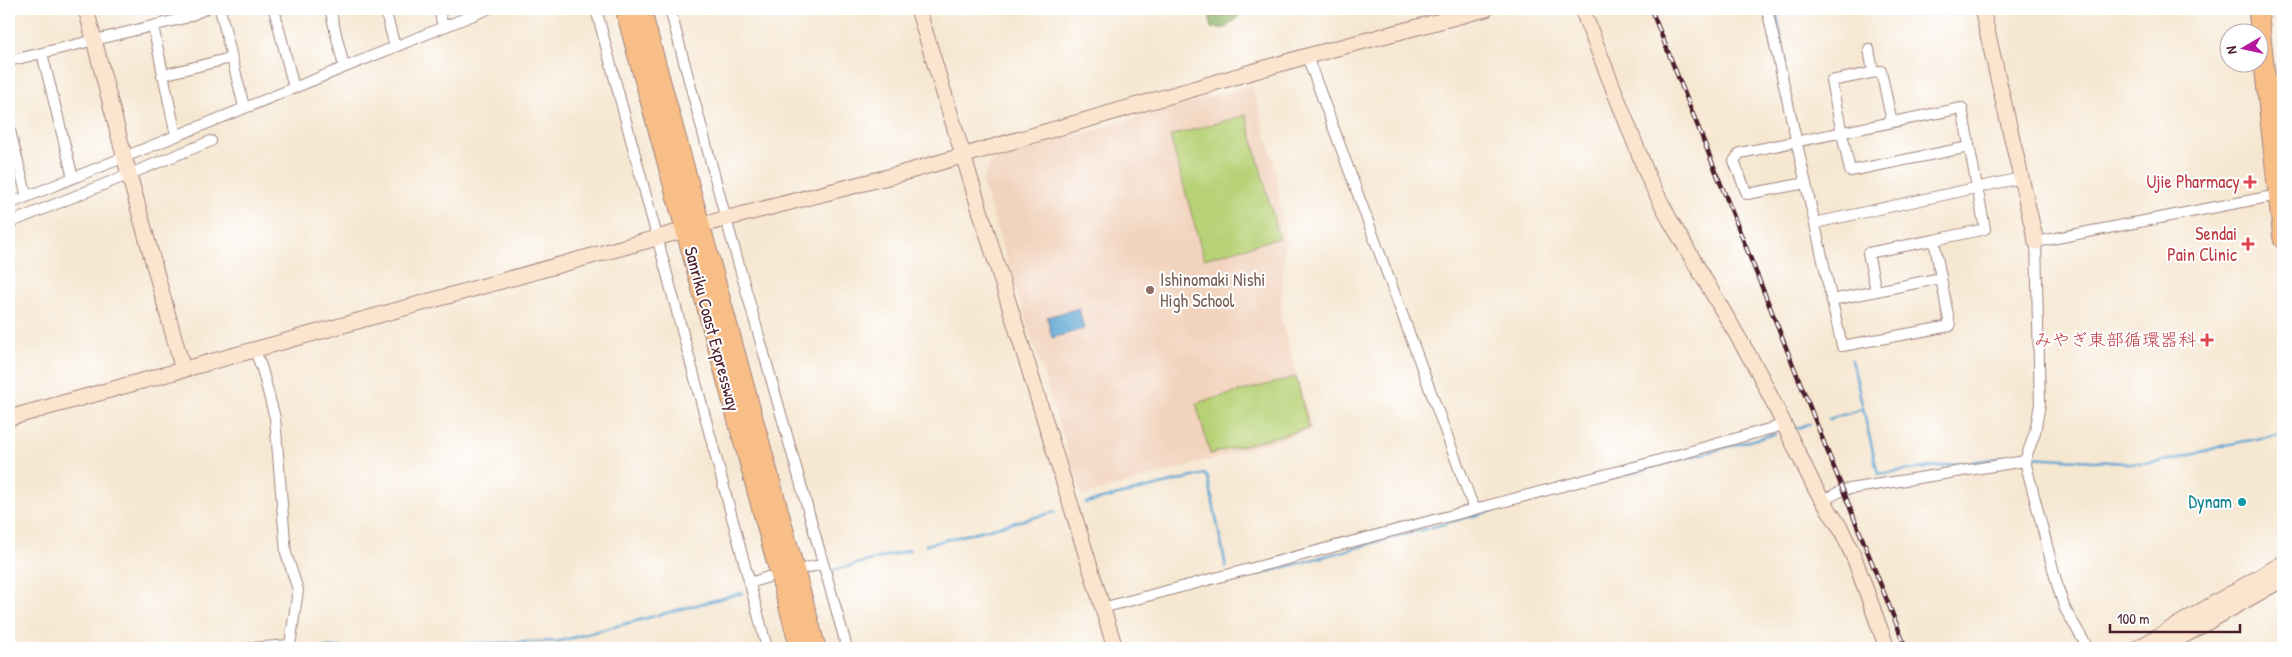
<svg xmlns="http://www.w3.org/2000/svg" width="2292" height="657" font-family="'Patrick Hand','Klee One',sans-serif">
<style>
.built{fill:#f2d4be}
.green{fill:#b7d176;stroke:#807850}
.forest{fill:#91b367;stroke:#6e6949}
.water{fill:#5aa4d1;stroke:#52627e}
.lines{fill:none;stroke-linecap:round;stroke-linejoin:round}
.stream{stroke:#5aa4d1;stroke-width:2.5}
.street-casing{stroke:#a0837e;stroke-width:12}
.secondary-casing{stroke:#a0837e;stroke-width:17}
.highway-casing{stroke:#a0837e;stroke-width:21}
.street{stroke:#fff;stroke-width:10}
.secondary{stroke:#fce5cf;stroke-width:15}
.highway{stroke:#f7be88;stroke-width:19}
.rail-casing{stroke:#4a1f2b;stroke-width:4.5}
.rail{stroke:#fff;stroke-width:2.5;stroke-dasharray:8;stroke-linecap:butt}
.health-dot{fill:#e0444e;stroke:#fff;stroke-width:2}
.education-dot{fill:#8d6e63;stroke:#fff;stroke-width:2}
.culture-dot{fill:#0f9aa8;stroke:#fff;stroke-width:2}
.labels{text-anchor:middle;stroke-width:4;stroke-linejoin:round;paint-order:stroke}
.health-label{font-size:18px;fill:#be3a42;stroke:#fff;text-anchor:end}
.education-label{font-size:18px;fill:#785e54;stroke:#fff;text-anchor:start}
.street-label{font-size:18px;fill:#4a1f2b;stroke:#fff}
.culture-label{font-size:18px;fill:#0d838f;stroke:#fff;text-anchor:end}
</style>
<rect width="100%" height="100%" fill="#fff"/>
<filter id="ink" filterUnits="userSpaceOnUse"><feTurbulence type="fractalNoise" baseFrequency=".02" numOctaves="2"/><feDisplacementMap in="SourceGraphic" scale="10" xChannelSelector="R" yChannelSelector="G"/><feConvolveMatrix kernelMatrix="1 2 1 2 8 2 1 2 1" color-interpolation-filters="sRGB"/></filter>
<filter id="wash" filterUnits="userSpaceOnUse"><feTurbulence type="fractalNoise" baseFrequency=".0096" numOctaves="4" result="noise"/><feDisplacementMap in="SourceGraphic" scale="20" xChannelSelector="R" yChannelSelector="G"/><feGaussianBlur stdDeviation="1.12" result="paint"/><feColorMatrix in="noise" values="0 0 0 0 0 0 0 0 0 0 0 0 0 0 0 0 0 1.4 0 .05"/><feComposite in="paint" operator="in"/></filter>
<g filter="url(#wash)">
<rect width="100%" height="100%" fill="#f6e7d1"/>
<path class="built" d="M1252,85l22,78 11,73 -4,83 31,111 -230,66 -100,-314 10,-22z"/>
<path class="green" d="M1246,115l33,123 -75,21 -34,-123z
M1296,377l13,51 -99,26 -14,-51z"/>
<path class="forest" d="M1209,9h30l-1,9 -13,10h-14z"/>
<path class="water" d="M1079,308l5,21 -32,9 -5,-21z"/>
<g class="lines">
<path class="stream" d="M1776,9l10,53
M1852,360l26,114 139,-18
M1829,419l34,-10
M1793,429l17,-5
M2031,457l112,7 33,-5 54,-15 53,-10
M1086,503l119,-29 3,4 18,89
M926,545l129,-33
M834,570l76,-20
M1230,582l545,-148
M323,648l237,-7 182,-48"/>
</g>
</g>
<g filter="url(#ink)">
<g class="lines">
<g class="street-casing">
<path id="street" d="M220,9l24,98
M274,9l20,79
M330,9l14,58
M385,9l10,38
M439,9l4,18
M596,9l171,639
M670,9l56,210 121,429
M1767,9c25,112 50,225 75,337l108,-20 -16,-86 51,-11 -23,-121 -222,45 -6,8 13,33 59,-11
M153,26l23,110
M1869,49l4,23
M42,53l31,125
M1307,56l167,453
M9,61l176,-43 20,-9
M162,75l69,-17
M2266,83l17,-4
M1892,122l-11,-51 -50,10 19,90 119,-24
M9,127l18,70
M9,204l479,-195
M9,223l202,-82
M1815,223l206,-45
M1876,291l-8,-38 66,-13
M1832,300l109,-22
M1823,500l20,-10 182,-29
M806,568l17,-4
M750,583l18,-6
M1102,608l547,-145 134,-38
M250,648l40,-3 8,-55 -12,-37 -11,-135 -13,-49 -7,-18
M2088,648l-23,-39 -7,-21 -33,-127 10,-29 5,-28 -4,-162 242,-47"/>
</g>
<g class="secondary-casing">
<path id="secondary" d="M86,9l41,158 56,203
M918,9l197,639
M1582,9l67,170 21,41 89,153 56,115 26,41 14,31 32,88
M1982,9l54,233
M709,223l194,-50 404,-117 179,-47
M9,418l669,-186
M2138,648l145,-85
M2162,648l121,-69"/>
</g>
<g class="highway-casing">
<path id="highway" d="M625,9l175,639
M641,9l175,639
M2258,9l25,230"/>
</g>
<use href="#street" class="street"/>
<use href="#secondary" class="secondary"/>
<use href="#highway" class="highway"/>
<g class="rail-casing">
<path id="rail" d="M1651,9l255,639"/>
</g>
<use href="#rail" class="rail"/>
</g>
</g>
<g class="health-dot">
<path d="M2247.5 174.5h5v5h5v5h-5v5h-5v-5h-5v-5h5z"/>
<path d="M2245.5 236.5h5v5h5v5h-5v5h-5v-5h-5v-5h5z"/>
<path d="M2204.5 332.5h5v5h5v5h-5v5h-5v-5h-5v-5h5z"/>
</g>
<circle class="education-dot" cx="1150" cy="290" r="5"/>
<circle class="culture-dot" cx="2242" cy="502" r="5"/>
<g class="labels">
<g class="health-label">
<text x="2240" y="188">Ujie Pharmacy</text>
<text x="2237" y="240">Sendai<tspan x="2237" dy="21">Pain Clinic</tspan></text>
<text x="2196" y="346">みやぎ東部循環器科</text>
</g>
<g class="education-label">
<text x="1160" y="286">Ishinomaki Nishi<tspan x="1160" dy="21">High School</tspan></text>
</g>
<g class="street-label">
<text transform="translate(712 329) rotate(75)" y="6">Sanriku Coast Expressway</text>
</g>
<g class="culture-label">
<text x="2232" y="508">Dynam</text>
</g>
</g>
<rect width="2292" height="657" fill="none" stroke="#fff" stroke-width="30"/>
<g transform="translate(2244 48) rotate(261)"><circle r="24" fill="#ffffff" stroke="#b7a5aa"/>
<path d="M0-4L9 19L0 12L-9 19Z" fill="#b5179e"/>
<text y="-8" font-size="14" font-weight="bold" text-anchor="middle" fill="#4a1f2b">N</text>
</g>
<path d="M2110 624v8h130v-8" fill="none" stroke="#4a1f2b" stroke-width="2.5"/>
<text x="2117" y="624" font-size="15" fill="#4a1f2b" stroke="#ffffff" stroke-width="4" paint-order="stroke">100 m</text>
</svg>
